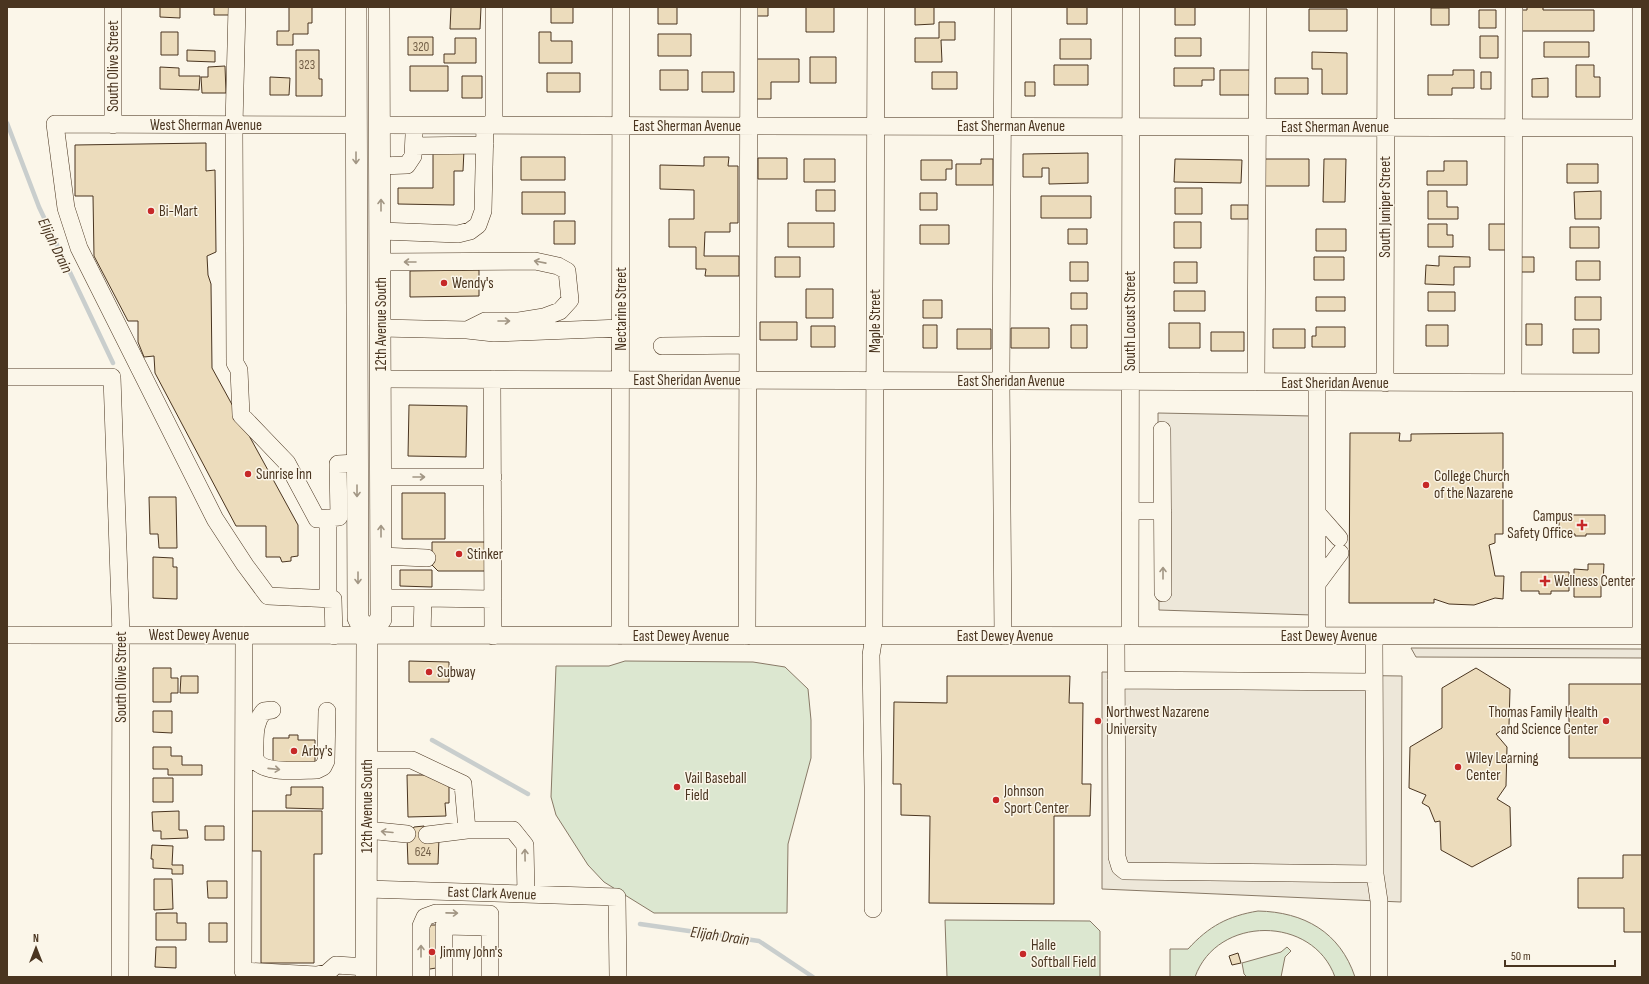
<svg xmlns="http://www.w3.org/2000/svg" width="1649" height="984" font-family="'Sofia Sans Condensed',sans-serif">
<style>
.green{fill:#dce7d0;stroke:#887966}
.parking{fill:#ede7d9;stroke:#887966}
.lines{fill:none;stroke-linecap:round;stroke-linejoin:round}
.stream{stroke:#c9cecd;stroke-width:4.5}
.building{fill:#ecdcbc;stroke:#4a3520}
.minor-casing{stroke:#4a3520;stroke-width:18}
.major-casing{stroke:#4a3520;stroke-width:22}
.minor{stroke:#fbf6e9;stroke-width:17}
.major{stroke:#fbf6e9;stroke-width:21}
.oneway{stroke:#a29684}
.poi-dot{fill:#c62828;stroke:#fbf6e9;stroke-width:1.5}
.labels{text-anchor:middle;stroke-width:3;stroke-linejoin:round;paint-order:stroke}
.number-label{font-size:13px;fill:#725f47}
.street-label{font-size:15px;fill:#4a3520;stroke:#fbf6e9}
.poi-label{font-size:15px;fill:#4a3520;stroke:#fbf6e9;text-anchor:start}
.water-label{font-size:16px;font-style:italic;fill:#4a3520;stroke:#fbf6e9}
</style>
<rect width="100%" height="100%" fill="#fbf6e9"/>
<path class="green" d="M625,661l128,1 32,5 23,22 3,31v38l-23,86 -1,69h-133l-50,-31 -16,-17 -32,-50 -5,-18 5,-131h53z
M1258,911c46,1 82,21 97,66h-20c-22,-62 -118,-62 -140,0h-25v-28h18c21,-23 40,-33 70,-38z
M945,920l145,1 10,10v46h-153z
M1287,947l4,4 -6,6 -4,20h-34l-3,-3 -2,-11 39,-11z"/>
<path class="parking" d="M1158,413l154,3v199l-153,-5z
M1411,648l231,1v9l-226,-1z
M1102,672l300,4 -1,226 -299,-13z"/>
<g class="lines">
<path class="stream" d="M7,123l32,84 74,156
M432,740l96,54
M640,924l119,17 54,36"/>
</g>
<path class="building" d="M160,7h20v11l-20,-1z
M214,7h15v8h-15z
M289,7h23v16h-4v11h-15v11h-16v-14h12z
M451,7h30l-1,22h-30z
M551,7h22v16h-22z
M658,7h19v17h-19z
M755,7h13v9h-13z
M806,7h28v25h-28z
M915,7h19v17l-19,1z
M1067,7h20v17h-20z
M1175,7h20v18h-20z
M1527,7h16v3h51v21h-73v-21h6z
M1431,8h18v17h-18z
M1309,9h38v22h-38z
M1479,10h17v18h-17z
M939,22h16v18h-14l1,22h-27v-24h24z
M161,32h17v23h-17z
M539,32h12v9h21v22h-33z
M658,34h33v22h-33z
M1480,36h18v22h-18z
M408,37h25v18h-25z
M455,38h21v25h-32v-9h11z
M1175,38h26v18h-26z
M1060,39h31v20h-31z
M1544,42h45v15h-45z
M187,50l28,1v11l-28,-1z
M296,50h23v29h3v17h-26z
M1312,52l35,1v41h-25v-25h-10z
M810,57h26v26h-26z
M755,59h44v23h-28v17h-16z
M1054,65h34v20h-34z
M1576,65h18v12h6v20h-24z
M225,66l1,27h-24l-1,-16h7v-10z
M410,66h38v25h-38z
M160,67l19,1v8h21l-1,14 -39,-1z
M1174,68h40v12h-12v6h-28z
M660,70h28v20h-28z
M1220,70h32v25h-32z
M1453,70h21v18h-22v7h-24v-20h25z
M702,72h32v20h-32z
M932,72h25v17h-25z
M1481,72h10v17h-10z
M547,73h33v19h-33z
M462,76h20v22h-20z
M270,77l20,1 -1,17h-19z
M1275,78h33v16h-33z
M1548,78v19h-16v-18z
M1025,82h10v14h-10z
M206,143v28l9,-1 1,82 -9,4 1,19 3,9 1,84 86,157v31l-7,1v4l-9,1 -2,-5h-14v-31h-30l-81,-153 -1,-17 -10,1 -6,-15v-21h-10l-34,-65 -1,-60h-18v-51z
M433,150h31l-1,21h-9v34l-56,-1v-16h35z
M1088,153v30l-39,1v-16h-7v9h-19v-23z
M521,157h44v23h-44z
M704,157h25l-1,9h10v57h-8v9h-25l-1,24h35v20h-34l1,-7h-10v-22h-27v-28h25v-29l-34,-1v-24l44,1z
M758,158h29v21h-29z
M804,159h31v23h-31z
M981,159h12v26h-37v-21h25z
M1175,159l67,1 -1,23 -67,-1z
M1265,159h44v27h-44z
M1324,159h22l-1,43h-22z
M921,160h31v9h-6v11h-25z
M1444,161h23v24h-40v-14h17z
M1567,164h31v19h-31z
M1175,188h27v26h-27z
M816,190h19v21h-19z
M1428,191h19v16h11v12h-30z
M1601,191v28h-26l-1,-27z
M522,192h43v22h-43z
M920,193h17v17h-17z
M1041,196h50v22h-50z
M1231,205h17v14h-17z
M554,221h21v23h-21z
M1174,222h27v26h-27z
M788,223h46v24h-46z
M1428,224h19v11h6v12h-25z
M1489,224h18v26h-18z
M920,225h29v19h-29z
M1570,227h29v21h-29z
M1068,229h19v15h-19z
M1316,229h30v22h-30z
M1439,256l31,1v10h-16v18l-29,-1 1,-19 13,1z
M775,257h25v20h-25z
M1314,257h30v23h-30z
M1521,257h13v15h-13z
M1576,261h24v19h-24z
M1070,262h18v19h-18z
M1174,262h23v21h-23z
M479,270v26l-69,1v-26z
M806,289h27v29h-27z
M1174,291h31v20h-31z
M1428,292h27v19h-27z
M1071,293h16v16h-16z
M1316,297h29v14h-29z
M1575,297h26v23h-26z
M923,300h19v18h-19z
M760,322h37v18h-37z
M1169,323h31v25h-31z
M1526,324h16v21h-16z
M923,325h14v23h-14z
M1071,325h16v23h-16z
M1426,325h22v21h-22z
M811,326h24v21h-24z
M1316,327h29v20h-33v-11h4z
M1011,328h38v20h-38z
M957,329h34v20h-34z
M1273,329h32v19h-32z
M1573,329h26v24h-26z
M1211,332h33v19h-33z
M409,405l58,1 -1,51 -58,-1z
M1350,433h50l-1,8h12v-7l92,-1v101h-8v9l-6,2 6,31h9l-1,23 -8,-1 -21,7 -25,-1 -15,-5v4h-85z
M402,493h43v46h-43z
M149,497h27l1,51h-18l-1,-14h-8z
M1559,515h46v19h-19v2h-11v-2h-16z
M432,542h53v29h-47l-6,-6z
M153,557l20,1v9h4v32l-24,-1z
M1588,564h16l-1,19 -2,-1v15h-27v-28l14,1z
M400,570h32v17l-32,-1z
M1521,572h48v19h-18v3h-12v-3h-18z
M409,661l40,1v20h-40z
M153,668h18v10h7v15h-7v9h-18z
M1476,668l34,21 -1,36 -13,9 11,13 -1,39 -9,13 13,8 1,39 -39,21 -31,-17 -1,-29 -5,1 -6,-15 -7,-4 4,-8 -17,-7 1,-41 32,-19v-40z
M181,676h17v17h-18z
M947,676h123l-1,27h14l-1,81h9l-1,32h-36v88l-125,-1 1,-87 -29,-1v-31h-8l1,-82 53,1z
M1569,684h73v74h-73z
M153,711h19v22l-19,-1z
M289,735h9v5h17v24l-42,-1v-25h16z
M153,747h18v9h11v9h20v10h-34v-6h-15z
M407,775h27l15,9v19h-4l1,13 -38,1z
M153,778h20v24h-20z
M291,787h32v22l-37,-1v-13h5z
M179,811v19h8l1,8 -27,1v-8h-8l-1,-19z
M252,811h70v43h-8v109h-53v-112h-9z
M205,826h19v14h-19z
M424,826v12h15l-1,26h-30l-1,-27 7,-10z
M152,845l21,1 -1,19h11v9h-11v-5l-19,-1v-9h-2z
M1623,855h19v77h-18v-24h-46v-30h45z
M154,879h18l1,30 -19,1z
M207,881h20v17h-19z
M156,913h21v10h9v17h-30z
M209,923h18v19h-18z
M425,925h14l-3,43 -6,1 -4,-3z
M156,947h20v21l-21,-1z
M1238,953l3,10 -9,2 -3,-9z"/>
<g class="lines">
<g class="minor-casing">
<path id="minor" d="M237,7l-3,118 1,238 4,7 2,45 46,48 30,56 22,-2 -1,-53 19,-1
M113,125v-118
M380,125l1262,3
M494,125v-118
M414,146l71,-1
M380,166l27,-1 6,-9 1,-21
M381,231l77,3 12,-3 8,-6 5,-14 2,-86
M381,262l154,-1 23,5 9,5 3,29 -10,11 -16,6 -25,4h-34l-18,9
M381,328l86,2 27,3 127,-5
M662,346l86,-1
M7,377h105l9,258 -1,342
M381,379l1261,4
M492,379l1,257
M1256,382l2,-375
M1317,382v254
M1385,383l1,-376
M1513,383l1,-376
M1162,430l1,163
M380,477h113
M1130,511h33
M1317,513l22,25
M328,518v80
M381,556l46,2
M1317,584l23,-31
M381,598h42
M7,635l1635,1
M244,635l-1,336 73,4 11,-2 9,-8 30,2
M422,635l1,-37 70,1
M334,636l-1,-37 -65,-3 -23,-31 -30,-46 -136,-271 -13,-40 -11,-84 301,1
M620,636l1,-629
M747,636l2,-629
M1003,636l-2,-255 2,-374
M1116,636l1,221 3,10 5,4 250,3
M1130,636l1,-629
M1374,636l1,238 4,27v76
M1641,636v-629
M1116,680l258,2
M272,710l-8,1c-8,9 -9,20 -9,32 0,4 -1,11 0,15 5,17 47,12 62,12l6,-3 3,-6 1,-50
M367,760h45l51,24 4,46
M367,830l40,4
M427,835l40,-5h46l12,15 1,49
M367,889l250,8 1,80
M873,909v-122l-2,-132 3,-19 2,-629
M490,915v62
M421,977v-51l4,-9 11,-4 54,1
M444,977v-51l45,1"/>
</g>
<g class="major-casing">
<path id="major" d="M356,7l2,611 9,18 -1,341
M367,636l14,-17 -2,-612"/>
</g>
<use href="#minor" class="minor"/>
<use href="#major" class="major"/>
</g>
<defs><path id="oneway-shaft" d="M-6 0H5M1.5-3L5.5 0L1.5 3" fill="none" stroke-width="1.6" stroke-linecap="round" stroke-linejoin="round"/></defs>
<g class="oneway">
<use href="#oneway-shaft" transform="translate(356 158) rotate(90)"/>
<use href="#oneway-shaft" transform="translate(381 205) rotate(-90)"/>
<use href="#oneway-shaft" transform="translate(410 262) rotate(180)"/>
<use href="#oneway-shaft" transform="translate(540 262) rotate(-169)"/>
<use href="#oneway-shaft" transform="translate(504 321)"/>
<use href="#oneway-shaft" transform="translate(419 477)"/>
<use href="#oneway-shaft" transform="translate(357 491) rotate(90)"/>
<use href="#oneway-shaft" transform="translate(381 531) rotate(-90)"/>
<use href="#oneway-shaft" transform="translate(1163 573) rotate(-90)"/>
<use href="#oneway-shaft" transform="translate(358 578) rotate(90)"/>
<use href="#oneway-shaft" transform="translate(274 769) rotate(6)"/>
<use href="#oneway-shaft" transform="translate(387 832) rotate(-175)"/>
<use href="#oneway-shaft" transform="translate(525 855) rotate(-91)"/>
<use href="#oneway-shaft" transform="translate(452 913) rotate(1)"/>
<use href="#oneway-shaft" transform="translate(421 951) rotate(-90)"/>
</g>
<g class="poi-dot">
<circle cx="151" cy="211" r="4"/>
<circle cx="444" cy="283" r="4"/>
<circle cx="248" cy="474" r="4"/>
<circle cx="1426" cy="485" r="4"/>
<path d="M1580 519h4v4h4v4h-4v4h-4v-4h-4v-4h4z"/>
<circle cx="459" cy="554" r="4"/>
<path d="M1543 575h4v4h4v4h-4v4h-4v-4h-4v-4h4z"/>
<circle cx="429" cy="672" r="4"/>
<circle cx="1098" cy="721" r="4"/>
<circle cx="1606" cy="721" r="4"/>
<circle cx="294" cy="751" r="4"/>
<circle cx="1458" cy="767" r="4"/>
<circle cx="677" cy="787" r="4"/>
<circle cx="996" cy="800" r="4"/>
<circle cx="432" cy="952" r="4"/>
<circle cx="1023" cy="954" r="4"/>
</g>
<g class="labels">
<g class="number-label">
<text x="421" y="51">320</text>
<text x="307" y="69">323</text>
<text x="423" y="856">624</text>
</g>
<g class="street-label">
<text transform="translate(113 66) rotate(-90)" y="5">South Olive Street</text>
<text x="206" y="130">West Sherman Avenue</text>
<text x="687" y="131">East Sherman Avenue</text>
<text x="1011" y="131">East Sherman Avenue</text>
<text x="1335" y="132">East Sherman Avenue</text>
<text transform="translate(1385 207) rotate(-90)" y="5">South Juniper Street</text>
<text transform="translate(621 309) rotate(-90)" y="5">Nectarine Street</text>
<text transform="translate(875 321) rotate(-90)" y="5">Maple Street</text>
<text transform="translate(1130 321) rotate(-90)" y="5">South Locust Street</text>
<text transform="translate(381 324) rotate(-90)" y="5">12th Avenue South</text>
<text x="687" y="385">East Sheridan Avenue</text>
<text x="1011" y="386">East Sheridan Avenue</text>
<text x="1335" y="388">East Sheridan Avenue</text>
<text x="199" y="640">West Dewey Avenue</text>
<text x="681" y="641">East Dewey Avenue</text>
<text x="1005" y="641">East Dewey Avenue</text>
<text x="1329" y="641">East Dewey Avenue</text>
<text transform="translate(121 677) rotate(-90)" y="5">South Olive Street</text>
<text transform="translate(367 806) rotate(-90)" y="5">12th Avenue South</text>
<text transform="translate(492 893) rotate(2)" y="5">East Clark Avenue</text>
</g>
<g class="poi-label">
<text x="159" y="216">Bi-Mart</text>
<text x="452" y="288">Wendy's</text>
<text x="256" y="479">Sunrise Inn</text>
<text x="1434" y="481">College Church<tspan x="1434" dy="17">of the Nazarene</tspan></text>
<text x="1573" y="521" text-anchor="end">Campus<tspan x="1573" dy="17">Safety Office</tspan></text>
<text x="467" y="559">Stinker</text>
<text x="1554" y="586">Wellness Center</text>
<text x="437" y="677">Subway</text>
<text x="1106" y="717">Northwest Nazarene<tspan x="1106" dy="17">University</tspan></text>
<text x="1598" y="717" text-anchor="end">Thomas Family Health<tspan x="1598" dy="17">and Science Center</tspan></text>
<text x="302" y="756">Arby's</text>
<text x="1466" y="763">Wiley Learning<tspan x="1466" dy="17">Center</tspan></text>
<text x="685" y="783">Vail Baseball<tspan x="685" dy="17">Field</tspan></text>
<text x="1004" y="796">Johnson<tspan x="1004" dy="17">Sport Center</tspan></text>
<text x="1031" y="950">Halle<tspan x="1031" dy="17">Softball Field</tspan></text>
<text x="440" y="957">Jimmy John's</text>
</g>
<g class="water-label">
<text transform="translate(56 245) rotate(64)" y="6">Elijah Drain</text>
<text transform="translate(720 935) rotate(8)" y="6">Elijah Drain</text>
</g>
</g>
<rect width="1649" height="984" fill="none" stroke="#4a3520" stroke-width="16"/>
<g transform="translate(36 948)" stroke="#fbf6e9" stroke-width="3" paint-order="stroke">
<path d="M0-3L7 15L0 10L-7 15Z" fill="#4a3520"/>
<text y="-6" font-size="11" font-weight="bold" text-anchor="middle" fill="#4a3520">N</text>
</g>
<path d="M1505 960v6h110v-6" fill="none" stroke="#4a3520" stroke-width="2"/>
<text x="1511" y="960" font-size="12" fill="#4a3520" stroke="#fbf6e9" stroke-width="3" paint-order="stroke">50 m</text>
</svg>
